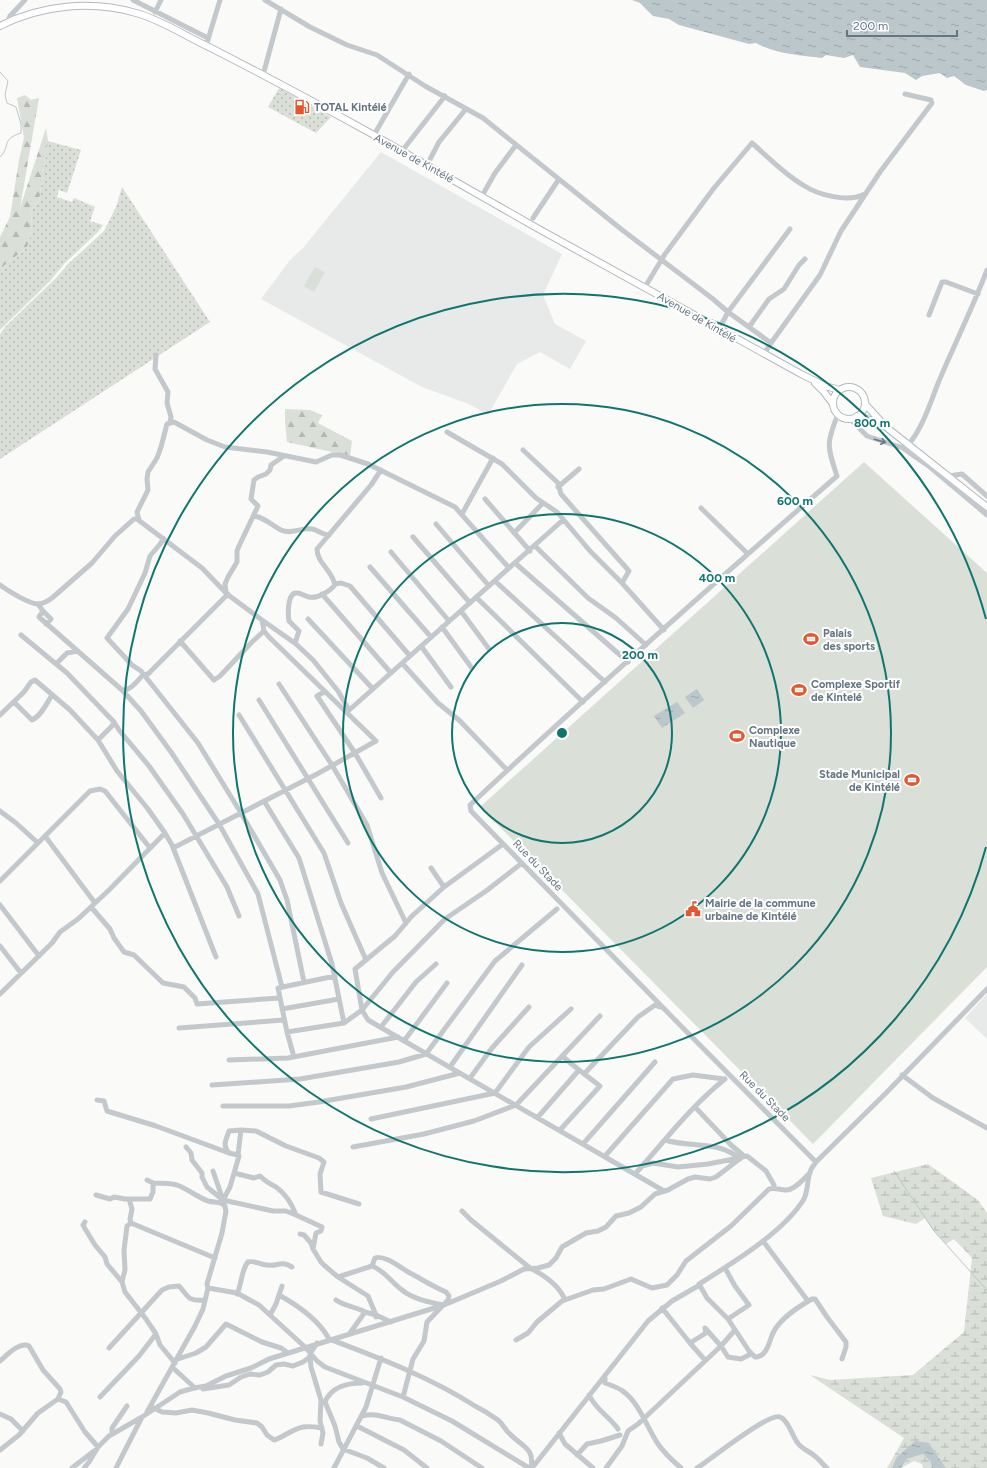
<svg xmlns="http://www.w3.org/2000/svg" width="987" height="1468" font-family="Figtree,sans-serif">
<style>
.built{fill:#e8e9e9}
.grass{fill:url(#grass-dots)}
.forest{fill:url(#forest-firs)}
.wetland{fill:url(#wetland-marsh)}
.garden{fill:#dadfd7}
.water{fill:url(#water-ripples)}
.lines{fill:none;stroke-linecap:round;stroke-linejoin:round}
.stream{stroke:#bbc7cb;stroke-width:1}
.major-casing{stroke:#b5babe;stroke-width:8}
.minor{stroke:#c3c8cc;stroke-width:5}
.major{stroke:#fff;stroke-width:6}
.oneway{stroke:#6a7a87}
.ring{fill:none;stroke:#0f766e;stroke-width:2}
.labels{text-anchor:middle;stroke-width:4;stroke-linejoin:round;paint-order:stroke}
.poi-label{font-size:11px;font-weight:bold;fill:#657683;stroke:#fff;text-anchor:start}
.street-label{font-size:11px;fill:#657683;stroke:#fff}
.centre{fill:#0f766e;stroke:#fff;stroke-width:2}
.ring-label{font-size:12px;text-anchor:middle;font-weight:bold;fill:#0f766e;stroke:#fff;stroke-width:4;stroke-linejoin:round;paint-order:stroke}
</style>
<defs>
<pattern id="grass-dots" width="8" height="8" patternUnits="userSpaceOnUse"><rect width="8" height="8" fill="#dadfd7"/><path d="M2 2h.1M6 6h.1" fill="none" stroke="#b4b9b4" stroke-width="1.8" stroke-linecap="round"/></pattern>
<pattern id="forest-firs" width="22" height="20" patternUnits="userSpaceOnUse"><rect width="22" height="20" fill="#dadfd7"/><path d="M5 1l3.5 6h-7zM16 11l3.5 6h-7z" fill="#b4b9b4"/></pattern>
<pattern id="wetland-marsh" width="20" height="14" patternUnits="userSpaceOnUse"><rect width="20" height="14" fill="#dadfd7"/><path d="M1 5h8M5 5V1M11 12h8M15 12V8" fill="none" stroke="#b4b9b4"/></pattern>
<pattern id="water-ripples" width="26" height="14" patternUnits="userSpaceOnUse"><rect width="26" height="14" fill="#bbc7cb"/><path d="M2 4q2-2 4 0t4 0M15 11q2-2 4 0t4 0" fill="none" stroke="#9ca6aa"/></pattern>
</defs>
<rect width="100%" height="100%" fill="#fafaf8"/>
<path class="built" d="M381,152l181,102 -19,41 12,29 31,17 -16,28 -30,-17 -23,12 -29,51 -19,-11 -47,-17 -161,-88 29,-39 13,-12z
M987,994v45l-22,-21z"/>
<path class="grass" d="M279,88l52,29 -15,16 -48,-26z
M48,141l33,9 -14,43 -8,-3 -2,7 15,5 2,-4 21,9 -5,14 13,4 -5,7 -33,31 -14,17 -51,50v-61l27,-22 4,-15 1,-23 7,-8z
M122,187l88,135 -210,137v-125l5,-7 51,-49 13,-15 35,-32 12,-24z"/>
<path class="forest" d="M25,95l6,5 8,-2 -19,110 26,-80 2,13 -9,60 -7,8 -1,23 -4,15 -27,22v-32l10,-20 9,-57 5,-22 -7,-40z
M285,409l25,1 12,5 -4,8 34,18 -2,15 -63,-14 -2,-21z"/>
<path class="wetland" d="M928,1164l50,36 9,13v255h-41l-17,-25 -33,15 -4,10h-5l17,-30 -94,-63 20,5 83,-5 51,-43 8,-74 -18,-19 -8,5 -13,-14 -8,-12 -9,6 -33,-8 -12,-38z
M923,1454l7,7 2,7h-9l-1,-4 -8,-3 -13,7 6,-9z"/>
<path class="garden" d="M315,267l10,5 -11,20 -10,-6z
M864,462l123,111v394l-174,177 -333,-337z"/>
<path class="water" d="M632,0h355v90l-3,1 -18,-6 -12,-9 -7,2 -7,-5 -18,3 -6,4 -11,-7 -45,-6 -7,-12 -9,3 -18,-3 -4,3c-23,-3 -46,-4 -66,-15l-7,1 -70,-19 -10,-6 -16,-3 -13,-13z
M697,689l7,11 -11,8 -8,-11z
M677,702l8,11 -23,15 -8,-12z
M915,1441l14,2 17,25h-14l-2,-7 -7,-7 -16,5 -6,9h-9l4,-10z"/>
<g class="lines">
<path class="stream" d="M0,72l8,9 -3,14 2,8 9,4 5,17v9c-21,7 -9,12 -21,24
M894,1171l40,60 53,59"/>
<g class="major-casing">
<path id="major" d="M0,26c41,-21 91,-26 136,-13 26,7 49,23 73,34 55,28 109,57 163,87 55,31 110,63 165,94 87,49 176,97 264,146l24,12 15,4
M815,383l9,9 9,12
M833 403a16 16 0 1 1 32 0a16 16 0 1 1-32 0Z
M865,404l21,23 101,80
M857,416l13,4 11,5"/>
</g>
<path class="minor" d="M133,0l75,38
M265,0l45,27 37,18 30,10 48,31 58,32 138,111 92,70 15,13 -9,17
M155,12l6,-12
M7,23l3,-7 15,-16
M206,46l14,-46
M263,75l18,-66
M374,135l35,-61
M402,151l43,-55
M427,165l12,-23 27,-33
M482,196l13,-23 21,-28
M533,218l26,-39
M645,287l20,-33 49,-66 38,-45c16,14 32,31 51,42 15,10 45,18 62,9
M929,315l13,-33h4l32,12
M749,327l20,-28 15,-10 15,-24 6,-6
M771,343l-43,-31 62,-83
M764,354l7,-11 49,-68 21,-44 39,-59 52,-69 -1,-3 -26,-6
M156,355l-1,14 13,23 -1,11 4,14 -1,5
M849,418l18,18 36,12 11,8 16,11 57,48
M447,432l55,32 34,34 21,14 33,39 32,32 42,47
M909,444c15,-19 21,-41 30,-63 16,-38 34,-74 48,-111
M523,450l35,33 3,11 68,77 -7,12
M949,476l13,-2 25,22
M558,487l21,-18
M485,499l45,52
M701,508l47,46
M462,514l31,-56
M253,516c12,1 18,9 28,14 11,5 20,-3 31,-1 6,1 10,6 17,6
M139,520l-2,-8 11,-22 -1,-11 1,-7 9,-14 4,-11 6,-23 7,-2 33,18 18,7 42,5 49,10 16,-7h8l28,9 87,43 54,61
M436,524l53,62
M514,533l29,-30
M413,537l57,66
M163,538l-2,5 -11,13 -5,17 -17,36 -21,29 25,27 9,6 57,72 43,70 39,67 7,20 17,82
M535,546l53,52 28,20 30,27
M391,552l58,69
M515,563l113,99
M370,567l61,70
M495,581l110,101
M335,584l6,-1 9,3 60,70
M0,585c8,6 28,18 37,19 5,0 11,-3 15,-6l40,-35 23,-27 19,-17h3l65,49 25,26 35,26 2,11 5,6 107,104 -59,33 -144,74
M226,592l-1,-8 3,-7 9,-15v-11l2,-5 19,-40 -7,-7 3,-19 4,-3 8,-3 4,-4 1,-5 13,-9
M322,594l69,79
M476,597l107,105
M38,604l5,7 -4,6 83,73 19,21 30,41 48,72 39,70 24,93
M43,611l8,8 -5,5
M461,611l28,38
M308,619l65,70
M262,620l34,24 17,16 25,31 11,19
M442,627l29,40
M21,635l46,38 47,49 5,8 30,36 34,48 44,73 12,29
M180,641l34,39 6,-4 32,-34 12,-11
M295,643l4,-12 -10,-10c-1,-6 -2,-29 8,-28 4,0 8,3 12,4 9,2 21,-6 26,-12 -3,-15 -18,-22 -18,-36l54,-64 10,-15
M421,646l30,41
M402,663l36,40 21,17 48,50
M56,664l11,-11 11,-2
M279,684l53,81 35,60 15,48 24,50
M122,690c9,1 16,-10 21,-15l5,-1 80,-80
M324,692l-7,4 38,57 26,45
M259,700l89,143
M14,702l18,18c9,-4 15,-17 20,-25
M347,712l216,-192
M0,715l24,-23 7,-10 4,-2 35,30 28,30 19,31 31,38 17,24 7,12 44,112
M239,715l85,138 17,50 25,57
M98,740l14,-14 2,-4
M264,801l35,57 33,106 12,59
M0,811l16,12 22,20
M45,836l50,67
M503,844l-59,43 -32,29 -17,20 -40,33 7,41 6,10 296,171
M431,868l13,19
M0,881l90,-90 10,-2 5,2 45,57
M0,905l39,51
M91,907l19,22 4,9 10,14 10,3 29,28 21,4 11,11 2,6 82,-6
M0,946l21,27
M335,976l-57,12 9,44 57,-9 18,-13 31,-38 52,-53 41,-28 36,-28
M0,994l52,-51 8,-11 18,-13 30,-28 57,-58
M282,1009l57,-10
M381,1027l35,-45 20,-18
M179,1028l105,-8
M287,1032l7,25
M404,1041l43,-58
M229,1060l59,-2 110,-21
M450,1067l72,-102
M584,1074l54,-57 17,-12 5,2
M902,1075l31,23 54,30
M470,1078l22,-30 37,-41
M212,1085l88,-6 99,-17 27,-8 69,-93 62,-52
M97,1100l7,1 3,10 49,15 73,27
M223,1106h66l30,-4 87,-15 54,-14
M695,1107l36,38 13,11
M538,1117l41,-47
M371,1119l124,-26 34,-46 42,-38
M241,1130l15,1 30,15 33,12 5,4 -4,12 1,18 38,12
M560,1130l40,-44 -21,-16 -17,-14
M665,1140c25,8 54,0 75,19
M583,1144l72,-82
M186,1147l5,6 1,7 10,13v4l5,10 16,13 50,11h13l10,4c-4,-11 -10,-21 -20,-28 -6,-3 -11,-6 -16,-11l-6,2 -20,-5
M353,1147l71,-13 50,-13 42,-16 84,-89
M605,1156l68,-77 20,-4 31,4
M816,1162l-137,-138 -208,-213 -1,-6c120,-112 243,-221 367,-329 -10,-30 -11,-32 1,-62
M642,1166l11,-3 25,4 30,-3 31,-6
M213,1171l10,29 3,11 -4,22 -15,51 1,4 29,5 22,12 47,43 11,13 8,6 78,30 49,24 77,47
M635,1174c29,-32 56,-68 90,-95
M153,1183c8,0 17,0 24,2 11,4 20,12 31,16 7,2 12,0 17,5
M96,1195l14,4 4,-2 11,2h25l3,-7v-9l-6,-3
M129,1199l3,10 -2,10 1,4
M223,1200l7,-13 9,-31 -1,-1 -9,-2c-7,-8 -3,-13 0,-22l12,-1 -3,25
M462,1211l9,9 59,48c14,7 29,17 35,32
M296,1215l26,12 -1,4 -5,2 -3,16 -2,-6 -7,-8 -4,-1
M85,1222l-2,3 1,2 11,18 10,12 2,7 15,18 3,10 21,27 10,15 4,11 15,18
M763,1241l45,60
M313,1249l8,13 4,4 13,11 30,19 8,19 15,7
M372,1266l3,-8c10,-4 28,12 37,16 11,6 22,13 34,18l3,4 -1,4 -21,22 -3,19 -11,18 -10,38
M725,1268l10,18 14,19 -21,14
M338,1277l34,-11c12,4 20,17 30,24 11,9 27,12 41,15
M122,1282l3,-12 -1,-20 3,-24 4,-3 84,35
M699,1284l8,14 21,21 21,32 6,6c13,0 14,-17 19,-26 8,-14 24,-24 38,-32h3l12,18 19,25v5l-4,12
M237,1294c5,-10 4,-24 11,-32 7,-2 12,3 19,3 11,2 13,-5 25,2
M279,1295c18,10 40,25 50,44 50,19 101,38 146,67 8,4 16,9 23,14 5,4 7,10 12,14 11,12 25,14 21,33
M336,1300c8,6 20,7 29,12
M662,1308l28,35 15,17
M270,1315l6,-11 6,-18
M350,1333l15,-21 11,3v2
M516,1340l12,-7 9,-11 25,-21 31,-11 11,-1 27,-10 21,9 15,-3 10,-10 9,-14 45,-35 38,-37c6,-2 10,1 17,1 9,0 17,-11 24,-17
M317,1343l-7,11v3l1,10 10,33 -1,21 3,12 -2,11
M690,1343l16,-10 -1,-5 16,18 7,11 13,2 10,-5
M109,1348l53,-58 7,-3 10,-1c11,12 8,15 26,14
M178,1359l18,-6 10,-6 20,-23 36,18 19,6 7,5
M0,1361c7,-6 20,-20 29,-15l14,24 17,19 1,3 -3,7 -20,14 -19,22 -19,15
M172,1367l23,21
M605,1375v8c6,2 14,5 19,9 16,12 23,36 34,52 6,9 15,17 23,24
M362,1383c-14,0 -31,4 -37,19l10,24 4,16 4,7 24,9 17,10
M203,1389l26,-4 12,-8 9,-3 10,1 8,-3 8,-7 8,-1 9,2 10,-4 7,-5
M589,1395c7,15 20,21 29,34
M100,1397l39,-41 17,-22
M58,1399l8,3 19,30 13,15
M154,1408l8,4 14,1 16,-3 16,3 27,7 22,3 5,4 5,8 7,5c10,-3 18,-11 29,-13 6,-1 13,0 19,1
M147,1412l48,-86 8,-17 5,-21
M0,1414l11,5 12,12
M362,1416c14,-4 25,3 38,4l41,21 41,27
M357,1426l47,24 23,18
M559,1433l6,11 28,24
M112,1434v-6l15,-22
M577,1455l10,-11 14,-3 19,-6
M72,1468l22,-17
M84,1468l5,-6 9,-15 11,-11 33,-19 38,-25 14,-4 12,-2 20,-10 25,-8 18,-9 175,-54 57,-24 23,-12 14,-1 11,-3 7,-7 6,-11 24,-14 12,-2 8,-4 10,-11 13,-3 12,-6 14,-13 13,-4 20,-11 7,-2 15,2 6,-2 26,-20 5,-1 19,15 8,14
M116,1468l26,-51
M334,1468l32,-61 15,-49
M532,1468l116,-147 24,-20 26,-15 1,-2c32,-20 85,-52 105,-85 4,-8 3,-18 6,-27 1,-4 4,-7 6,-10l70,-69 101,-104
M606,1468l16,-22 6,-15 10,-7 83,-78 14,-16
M697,1468c13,-8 72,-56 83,-51 8,3 12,18 17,25 5,8 13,9 19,15 4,3 7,8 11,11"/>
<use href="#major" class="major"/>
</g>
<defs><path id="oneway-shaft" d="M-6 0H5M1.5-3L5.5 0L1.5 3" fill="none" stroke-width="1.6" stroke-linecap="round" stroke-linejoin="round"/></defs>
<use class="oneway" href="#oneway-shaft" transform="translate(880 441) rotate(16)"/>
<g class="ring">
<circle cx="562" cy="733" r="110"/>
<circle cx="562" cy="733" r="219"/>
<circle cx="562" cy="733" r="329"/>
<path d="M986 847A439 439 0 1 1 986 619"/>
</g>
<defs>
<g id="fuel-bare" transform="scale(1.2)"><path d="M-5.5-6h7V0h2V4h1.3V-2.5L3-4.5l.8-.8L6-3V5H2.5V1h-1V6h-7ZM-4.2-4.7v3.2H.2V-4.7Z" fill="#e4572e" stroke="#fff" stroke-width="2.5" paint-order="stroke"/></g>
<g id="stadium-bare" transform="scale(1.2)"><path d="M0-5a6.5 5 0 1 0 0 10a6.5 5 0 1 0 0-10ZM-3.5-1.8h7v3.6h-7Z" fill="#e4572e" stroke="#fff" stroke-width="2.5" paint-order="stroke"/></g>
<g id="civic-bare" transform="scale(1.2)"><path d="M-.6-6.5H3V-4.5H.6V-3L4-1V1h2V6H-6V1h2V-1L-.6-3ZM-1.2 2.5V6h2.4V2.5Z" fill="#e4572e" stroke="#fff" stroke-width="2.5" paint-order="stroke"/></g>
</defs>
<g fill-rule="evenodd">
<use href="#fuel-bare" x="302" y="107"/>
<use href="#stadium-bare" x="811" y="639"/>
<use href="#stadium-bare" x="799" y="690"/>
<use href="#stadium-bare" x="737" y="736"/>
<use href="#stadium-bare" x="912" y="780"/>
<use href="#civic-bare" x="693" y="909"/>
</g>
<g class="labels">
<g class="poi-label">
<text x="314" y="111">TOTAL Kintélé</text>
<text x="823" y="637">Palais<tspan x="823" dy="13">des sports</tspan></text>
<text x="811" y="688">Complexe Sportif<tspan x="811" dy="13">de Kintelé</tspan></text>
<text x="749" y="734">Complexe<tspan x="749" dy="13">Nautique</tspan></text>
<text x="900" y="778" text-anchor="end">Stade Municipal<tspan x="900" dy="13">de Kintélé</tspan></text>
<text x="705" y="907">Mairie de la commune<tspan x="705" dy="13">urbaine de Kintélé</tspan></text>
</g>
<g class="street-label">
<text transform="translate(414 158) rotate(29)" y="4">Avenue de Kintélé</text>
<text transform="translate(697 317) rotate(30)" y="4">Avenue de Kintélé</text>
<text transform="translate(538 865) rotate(46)" y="4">Rue du Stade</text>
<text transform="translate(765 1096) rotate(45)" y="4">Rue du Stade</text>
</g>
</g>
<circle cx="562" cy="733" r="6" class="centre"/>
<g class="ring-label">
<text x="872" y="427">800 m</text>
<text x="795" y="505">600 m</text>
<text x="717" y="582">400 m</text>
<text x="640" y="659">200 m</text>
</g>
<path d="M847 30v6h110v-6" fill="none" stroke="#657683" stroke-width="2"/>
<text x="853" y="30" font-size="12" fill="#657683" stroke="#ffffff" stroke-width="3" paint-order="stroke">200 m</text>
</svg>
